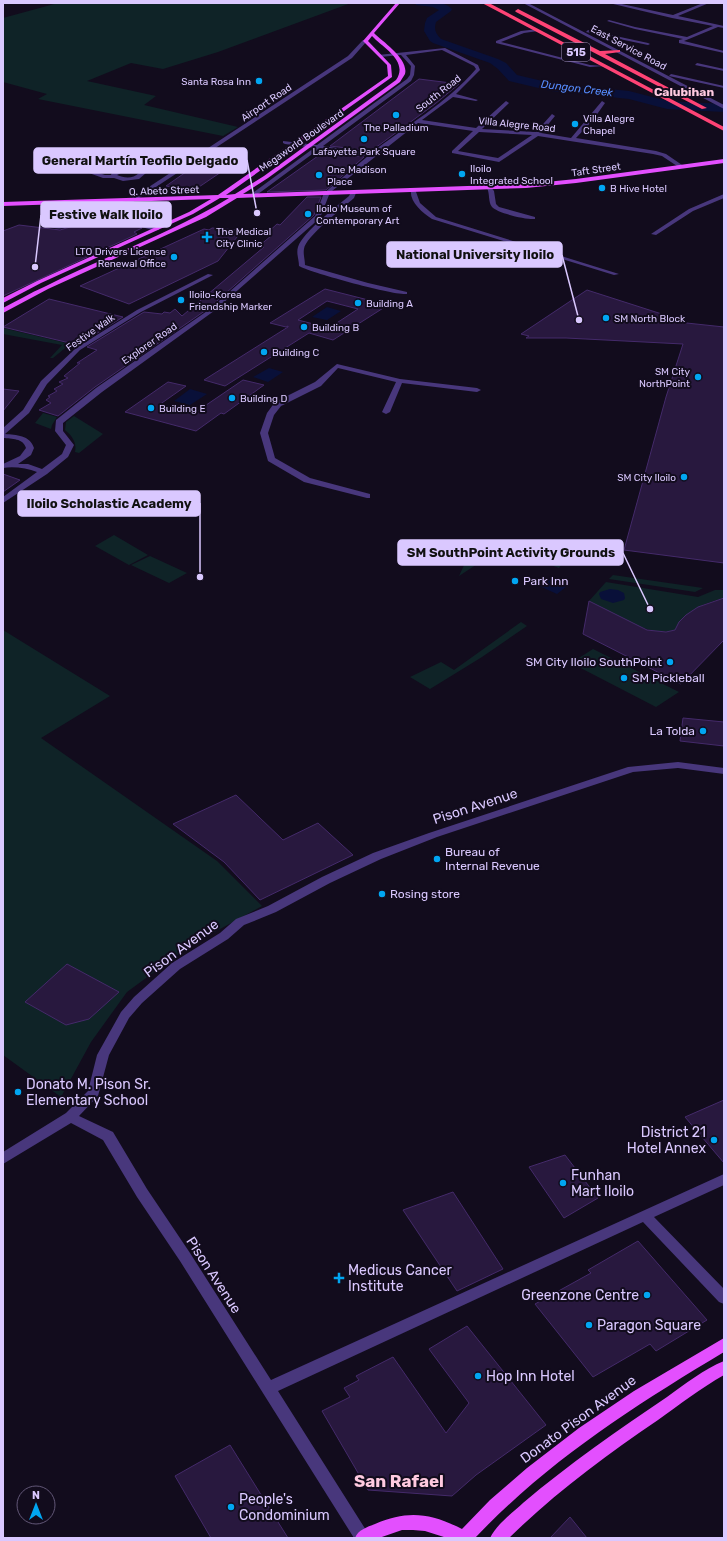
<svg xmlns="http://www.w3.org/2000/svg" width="727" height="1541" font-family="Rubik,sans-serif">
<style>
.green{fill:#0f2327}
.water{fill:#091039}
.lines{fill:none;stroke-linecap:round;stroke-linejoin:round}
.river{fill:#091039;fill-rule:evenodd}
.building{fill:#28183e;stroke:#442a6a;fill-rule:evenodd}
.minor{fill:#48377c;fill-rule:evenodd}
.major{fill:#e34ffe;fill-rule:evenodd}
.highway{fill:#fe4375;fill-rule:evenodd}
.poi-dot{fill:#01a6f2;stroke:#120c1d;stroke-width:1.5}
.labels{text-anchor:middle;stroke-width:4;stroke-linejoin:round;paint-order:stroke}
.far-street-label{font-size:10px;fill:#dac8ff;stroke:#120c1d}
.far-poi-label{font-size:10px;fill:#dac8ff;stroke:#120c1d;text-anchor:start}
.shield{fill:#120c1d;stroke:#9e90bb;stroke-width:1}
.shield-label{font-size:11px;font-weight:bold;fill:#dac8ff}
.far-water-label{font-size:11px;font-style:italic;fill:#568cfe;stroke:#120c1d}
.far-quarter-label{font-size:12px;font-weight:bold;fill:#ffcae0;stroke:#120c1d}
.poi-label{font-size:12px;fill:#dac8ff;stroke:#120c1d;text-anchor:start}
.near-street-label{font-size:14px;fill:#dac8ff;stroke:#120c1d}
.near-poi-label{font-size:14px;fill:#dac8ff;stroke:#120c1d;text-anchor:start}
.near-quarter-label{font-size:17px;font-weight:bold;fill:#ffcae0;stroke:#120c1d}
.leader{fill:none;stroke:#dac8ff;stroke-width:1.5}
.callout-dot{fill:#dac8ff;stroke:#120c1d;stroke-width:1.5}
.callout{fill:#dac8ff;stroke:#dac8ff;stroke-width:1.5}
.callout-label{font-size:13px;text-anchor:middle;font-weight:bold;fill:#111}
</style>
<rect width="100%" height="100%" fill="#120c1d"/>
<path class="green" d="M58,3h293l-133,49 -55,17 -32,-6 -44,18 69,15 -12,9 94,22 -15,9 -185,-37 9,-5 -44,-12v-64z
M3,328l67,16 -17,14h-3l12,-13 -59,-11z
M43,413l14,4 -5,8 -1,4 -16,-6z
M74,416l29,18 -24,19 -4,-1c2,-10 -3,-16 -10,-22l1,-8z
M114,535l34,20 -19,10 -34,-19z
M473,546l31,4 5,9 -15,-6 -35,23z
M518,550l48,8 -7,10 -38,-14z
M150,556l37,17 -18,10 -38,-18z
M613,575l90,13 -8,4 -86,-13z
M606,582l92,15 17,-7h9v8c-20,5 -39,13 -49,32 -28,8 -62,-17 -86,-29z
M521,622l6,4 -45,31 -52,32 -20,-12 31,-15 13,8z
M3,630l107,66 -69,42 176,123 45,45 -71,39 -64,47 -36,50 -30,55 -58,-42z
M593,649l86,43 -23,15 -85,-44z"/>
<path class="water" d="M327,307l14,4 -14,9 -15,-3z
M269,368l14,4 -15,10 -15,-5z
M190,389l17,5 -17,11 -16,-4z
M543,577l23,10 -9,7 -20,-9 3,-2 -3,-2z
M610,589l8,1 6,3 1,5 -1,2 -11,3 -12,-4 -2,-5 1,-2z"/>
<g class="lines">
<path class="river" d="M415,3c11,0 29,-3 37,6l-1,2 -15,11c-2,7 -1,11 5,17l57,20 8,4 11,12 34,8 78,8 39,10 56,3v8l-57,-3 -38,-10 -78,-8 -42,-10 -11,-12 -8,-6 -57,-20 -3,-2 -6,-10 1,-8 2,-5 12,-8 -6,-3 -17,-2z"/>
</g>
<path class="building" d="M419,79l40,5 -24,20 -64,47 -41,-5z
M325,151l39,6 -38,33 -59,2z
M203,160l30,4 -37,25 -6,1 -24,-4z
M307,197h14l-7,18 -105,93 -114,79 -37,29 -19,-6 12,-7 -5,-3 4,-3 -2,-1 9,-5 -3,-2 9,-5 -4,-2 9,-4 -4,-2 16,-13h-3l20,-13 -10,-3 57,-35 18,2 2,-2 6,1 5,-4 7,7 82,-69 -5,-1 12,-10 -6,-1 12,-11 3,1z
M100,218l19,2 23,8 -8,4 3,2 -134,62v-65l16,-6 41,5z
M212,228l25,2 -2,2h6l-23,29 -89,43 -49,-18 124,-57 5,1z
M325,289l63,16 -55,35 -24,-7 -84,53 -21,-6 84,-53v-1l-2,1 -16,-4zM327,301l31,8 -29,19 -31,-8z
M587,290l81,26v5l56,6v236l-100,-13 42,-153 17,-53 -117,-6h-40l3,-2 -8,-2z
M49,299l74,18 -45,28 -75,-18z
M243,380l21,5 -40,29 -3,-1 -25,18 -71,-19 43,-30 18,4 -27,19 34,9z
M3,389l16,2 -16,20z
M3,474l17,6 -17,12z
M724,598v42l-43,44 -98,-50 6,-33 58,29 19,2 9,-2 4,-8 7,-7 12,-8z
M683,718l41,4v24l-44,-5z
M236,795l47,45 35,-17 35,32 -93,45 -36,-38 -51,-38z
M67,964l52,28 -30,27 -23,6 -41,-23z
M724,1100v63l-39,-46z
M565,1155l33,43 -34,20 -35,-51z
M453,1192l50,77 -46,22 -54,-81z
M638,1241l69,79 -51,31 -6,-7 -57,33 -58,-73 56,-31 -3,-3z
M467,1326l79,99 -70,50 -24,21 -84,-6 -46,-79 28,-14 -6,-9 15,-8 -3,-4 37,-19 53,76 23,-30 -40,-54z
M230,1445l58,93h-77l-36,-62z
M570,1517l17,21h-37z"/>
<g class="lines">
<path class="minor" d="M523,3h5l196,102v4z
M609,3h8l56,12 30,-12h6l-31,13 46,10v2l-6,-1 -34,14 40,10v2l-45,-10v-3l4,-1 -48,-10 -28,-8 2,-1 26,7 52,10 26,-11 -41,-8z
M538,29v2l-14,2 -23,9 89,23 14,1 -14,1 -94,-24v-2l25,-10z
M588,30l60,13 2,1 -2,1 -62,-13z
M363,40l4,1 -15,17 -225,148 -17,7 49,15v2c-14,2 -44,-17 -56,-15 -16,3 -40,21 -56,10l3,-2 16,1 57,-20 225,-148z
M445,48l33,17 2,5 -24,24 22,6 -2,1 -23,-4 -31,23 54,8 30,-27 3,2 -1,1 -26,25 54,3 16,-18 3,2 -14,17 30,5 31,-37 3,2 -12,17 -17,18 80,13 10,3 19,13 -5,1 -18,-12 -9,-2 -115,-18 -39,26 -47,-9v-2l21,-20 -55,-8 -86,68 -3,4 -9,23 -106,93 -112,81 -39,31v8l11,14 -6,12 -21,17 -44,29v-6l34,-25c-10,-4 -24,-6 -34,-4v-4l17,-8 6,-8c-3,-10 -14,-9 -23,-10v-10l20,-18 18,-29 35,-33 61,-38 71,-36 5,1 -72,37 -61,38 -33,34 -18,29 -24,21c11,1 25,1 29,14l-3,7 -13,9h10l14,5 20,-15 4,-9 -11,-14 1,-11 40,-32 114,-79 105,-93 9,-23 44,-37 -49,-7 -65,48h-4v-2l64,-47 -29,-4 -2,-1v-2l34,4 90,-66 3,-4 1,-9 -10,-11 -21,2 -2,-2zM442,50l32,16 2,3c-29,34 -70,57 -105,84l-48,-7 88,-65 3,-6 1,-9 -9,-11zM479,132l53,3 -34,23 -40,-7z
M697,63l27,6v2l-29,-6z
M671,74l53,12v2l-55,-12z
M104,154l34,10 -1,4 9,5 -7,6 -16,2 -9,-3h-11l-28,-10 1,-3 2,-1 3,3 24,8h6l1,-3 9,-4 11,-1 1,-1 -29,-10zM125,171h7l7,2c-6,6 -15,5 -22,2z
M490,186l4,5 2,13 3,3 36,10v2c-8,1 -38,-6 -43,-12 -4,-5 -2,-13 -5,-19z
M411,189h4l5,14 16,14 183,57 -5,1 -182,-56c-10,-7 -23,-17 -21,-30z
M351,192l5,1 -2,5c-10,9 -49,39 -50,51 -1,5 1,11 1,16l63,18 39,9v2c-11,2 -99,-22 -108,-28 0,-6 -3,-13 -1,-19 5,-15 38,-40 51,-51z
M724,194v4l-31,13 -37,24 -5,-1 38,-25z
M337,364l63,15 77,9 4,2 -4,2 -75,-9 -12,29 -4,2 -4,-2 14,-30 -58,-14 -17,18 -40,20 -7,9 -6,18 7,25 35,20 60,16v4h-3l-63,-16 -36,-21 -8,-28 7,-20 8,-11 40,-20z
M678,762l46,6v6l-46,-6 -45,4 -196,65 -56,22 -51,24 -54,29 -32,13 -16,14 -48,30 -38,34 -13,15 -20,37 -11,41 -19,20 34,16 34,57 43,64 81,127 453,-206v11l-70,32 70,72v15l-5,-2 -76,-80 -365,169 93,147h-17l-174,-277 -43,-64 -34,-57 -32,-17 -68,41v-12l63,-39 22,-22 9,-36 24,-43 13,-15 38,-34 48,-30 16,-14 32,-13 54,-29 51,-24 56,-20 199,-66z"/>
<path class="major" d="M396,3h4l-26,30c9,9 35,26 31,41 -1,2 -4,6 -5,8l-132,96 -25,16 283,-10 50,-5 148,-20v4l-148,20 -50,5 -289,10 -31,19 -158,72 -45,24v-5c14,-7 27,-15 41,-21 61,-31 126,-53 185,-89h-9l-27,16 -152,69 -38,20v-5l34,-17 152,-69 22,-13 -208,7v-4l215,-7 170,-119 -1,-11 -24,-24zM372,36c11,12 37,25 24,44l-132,96 -29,18 -9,1 166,-118 -1,-12 -23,-24z
M724,1338v14c-90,54 -176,109 -249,186h-28l-22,-7 -12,-1h-11l-23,8h-24c3,-8 12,-11 20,-14 33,-14 55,-11 87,5l28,-29 37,-32 52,-40 55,-37z
M724,1361v14c-23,13 -45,30 -66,45 -53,36 -103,73 -149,118h-19c6,-13 22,-25 33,-35 46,-39 95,-73 144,-106 18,-13 37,-28 57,-36z"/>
<path class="highway" d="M482,3h7l235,124v4z
M518,9l82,42 20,-1v2l-15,2 102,54 -5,1 -186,-97 -1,-1z"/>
</g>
<g class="poi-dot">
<circle cx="259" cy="81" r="4"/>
<circle cx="396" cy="115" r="4"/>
<circle cx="575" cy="124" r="4"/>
<circle cx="364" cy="139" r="4"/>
<circle cx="462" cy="174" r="4"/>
<circle cx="319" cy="175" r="4"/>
<circle cx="602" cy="188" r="4"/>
<circle cx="308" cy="214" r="4"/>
<path d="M205 231h4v4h4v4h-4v4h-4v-4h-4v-4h4z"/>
<circle cx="174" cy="257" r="4"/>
<circle cx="181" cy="300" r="4"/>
<circle cx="358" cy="303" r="4"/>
<circle cx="606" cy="318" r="4"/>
<circle cx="304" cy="327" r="4"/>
<circle cx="264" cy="352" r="4"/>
<circle cx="698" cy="377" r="4"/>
<circle cx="232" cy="398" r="4"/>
<circle cx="151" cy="408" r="4"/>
<circle cx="684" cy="477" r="4"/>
<circle cx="515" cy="581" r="4"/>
<circle cx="670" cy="662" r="4"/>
<circle cx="624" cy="678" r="4"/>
<circle cx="703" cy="731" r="4"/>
<circle cx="437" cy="859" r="4"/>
<circle cx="382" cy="894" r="4"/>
<circle cx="18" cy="1092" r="4"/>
<circle cx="714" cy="1140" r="4"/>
<circle cx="563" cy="1183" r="4"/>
<path d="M337 1272h4v4h4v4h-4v4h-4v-4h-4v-4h4z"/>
<circle cx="647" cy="1295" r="4"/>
<circle cx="589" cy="1325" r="4"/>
<circle cx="478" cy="1376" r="4"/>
<circle cx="231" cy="1507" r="4"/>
</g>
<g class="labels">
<g class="far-street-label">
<text transform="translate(629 47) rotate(28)" y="4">East Service Road</text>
<text transform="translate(438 93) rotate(-38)" y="4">South Road</text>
<text transform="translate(266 102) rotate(-34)" y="4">Airport Road</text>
<text transform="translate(517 124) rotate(6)" y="4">Villa Alegre Road</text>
<text transform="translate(301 140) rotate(-35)" y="4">Megaworld Boulevard</text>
<text transform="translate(596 169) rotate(-8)" y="4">Taft Street</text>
<text transform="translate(164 190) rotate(-2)" y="4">Q. Abeto Street</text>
<text transform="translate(90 332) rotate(-35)" y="4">Festive Walk</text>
<text transform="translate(149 343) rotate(-35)" y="4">Explorer Road</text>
</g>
<g class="far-poi-label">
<text x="251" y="85" text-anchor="end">Santa Rosa Inn</text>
<text x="583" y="122">Villa Alegre<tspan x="583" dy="12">Chapel</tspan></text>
<text x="396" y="131" text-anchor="middle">The Palladium</text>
<text x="364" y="155" text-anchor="middle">Lafayette Park Square</text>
<text x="470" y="172">Iloilo<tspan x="470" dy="12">Integrated School</tspan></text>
<text x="327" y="173">One Madison<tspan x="327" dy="12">Place</tspan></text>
<text x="610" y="192">B Hive Hotel</text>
<text x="316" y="212">Iloilo Museum of<tspan x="316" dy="12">Contemporary Art</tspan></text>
<text x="216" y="235">The Medical<tspan x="216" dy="12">City Clinic</tspan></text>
<text x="166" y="255" text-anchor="end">LTO Drivers License<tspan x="166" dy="12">Renewal Office</tspan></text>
<text x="189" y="298">Iloilo-Korea<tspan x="189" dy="12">Friendship Marker</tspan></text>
<text x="366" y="307">Building A</text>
<text x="614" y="322">SM North Block</text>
<text x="312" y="331">Building B</text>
<text x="272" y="356">Building C</text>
<text x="690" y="375" text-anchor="end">SM City<tspan x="690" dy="12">NorthPoint</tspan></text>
<text x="240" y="402">Building D</text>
<text x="159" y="412">Building E</text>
<text x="676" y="481" text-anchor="end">SM City Iloilo</text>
</g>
<rect class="shield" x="562" y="43" width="28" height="18" rx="3"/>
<g class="shield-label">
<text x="576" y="56">515</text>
</g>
<g class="far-water-label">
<text transform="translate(577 88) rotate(7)" y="4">Dungon Creek</text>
</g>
<g class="far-quarter-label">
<text x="684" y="96">Calubihan</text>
</g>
<g class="poi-label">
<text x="523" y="585">Park Inn</text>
<text x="662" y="666" text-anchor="end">SM City Iloilo SouthPoint</text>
<text x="632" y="682">SM Pickleball</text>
<text x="695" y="735" text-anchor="end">La Tolda</text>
<text x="445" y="856">Bureau of<tspan x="445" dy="14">Internal Revenue</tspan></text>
<text x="390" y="898">Rosing store</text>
</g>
<g class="near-street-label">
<text transform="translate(475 806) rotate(-18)" y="5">Pison Avenue</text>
<text transform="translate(181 948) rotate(-36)" y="5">Pison Avenue</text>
<text transform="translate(214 1275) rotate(57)" y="5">Pison Avenue</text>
<text transform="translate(578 1419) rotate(-36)" y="5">Donato Pison Avenue</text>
</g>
<g class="near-poi-label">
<text x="26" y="1089">Donato M. Pison Sr.<tspan x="26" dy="16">Elementary School</tspan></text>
<text x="706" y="1137" text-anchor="end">District 21<tspan x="706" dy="16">Hotel Annex</tspan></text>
<text x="571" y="1180">Funhan<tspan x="571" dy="16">Mart Iloilo</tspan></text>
<text x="348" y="1275">Medicus Cancer<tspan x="348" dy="16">Institute</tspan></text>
<text x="639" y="1300" text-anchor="end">Greenzone Centre</text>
<text x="597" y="1330">Paragon Square</text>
<text x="486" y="1381">Hop Inn Hotel</text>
<text x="239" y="1504">People's<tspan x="239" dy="16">Condominium</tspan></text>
</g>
<g class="near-quarter-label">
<text x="399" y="1487">San Rafael</text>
</g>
</g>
<path class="leader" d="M257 213L247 160M35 267L41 215M579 320L562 255M200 577L200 503M650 609L623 553"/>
<g class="callout-dot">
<circle cx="257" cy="213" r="4"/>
<circle cx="35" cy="267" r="4"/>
<circle cx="579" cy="320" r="4"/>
<circle cx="200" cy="577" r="4"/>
<circle cx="650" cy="609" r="4"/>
</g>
<g class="callout">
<rect x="34" y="148" width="213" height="25" rx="4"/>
<rect x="41" y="202" width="130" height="25" rx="4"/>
<rect x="387" y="242" width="175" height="25" rx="4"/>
<rect x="18" y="491" width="182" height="25" rx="4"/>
<rect x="398" y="540" width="225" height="25" rx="4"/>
</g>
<g class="callout-label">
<text x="140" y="165">General Martín Teofilo Delgado</text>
<text x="106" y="219">Festive Walk Iloilo</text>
<text x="475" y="259">National University Iloilo</text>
<text x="109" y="508">Iloilo Scholastic Academy</text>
<text x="511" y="557">SM SouthPoint Activity Grounds</text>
</g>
<rect width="727" height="1541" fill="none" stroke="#dac8ff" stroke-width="8"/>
<g transform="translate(36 1505)"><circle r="19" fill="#120c1d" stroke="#625777"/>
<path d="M0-3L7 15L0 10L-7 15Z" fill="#01a6f2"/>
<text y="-6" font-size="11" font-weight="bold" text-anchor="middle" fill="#dac8ff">N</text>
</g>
</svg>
